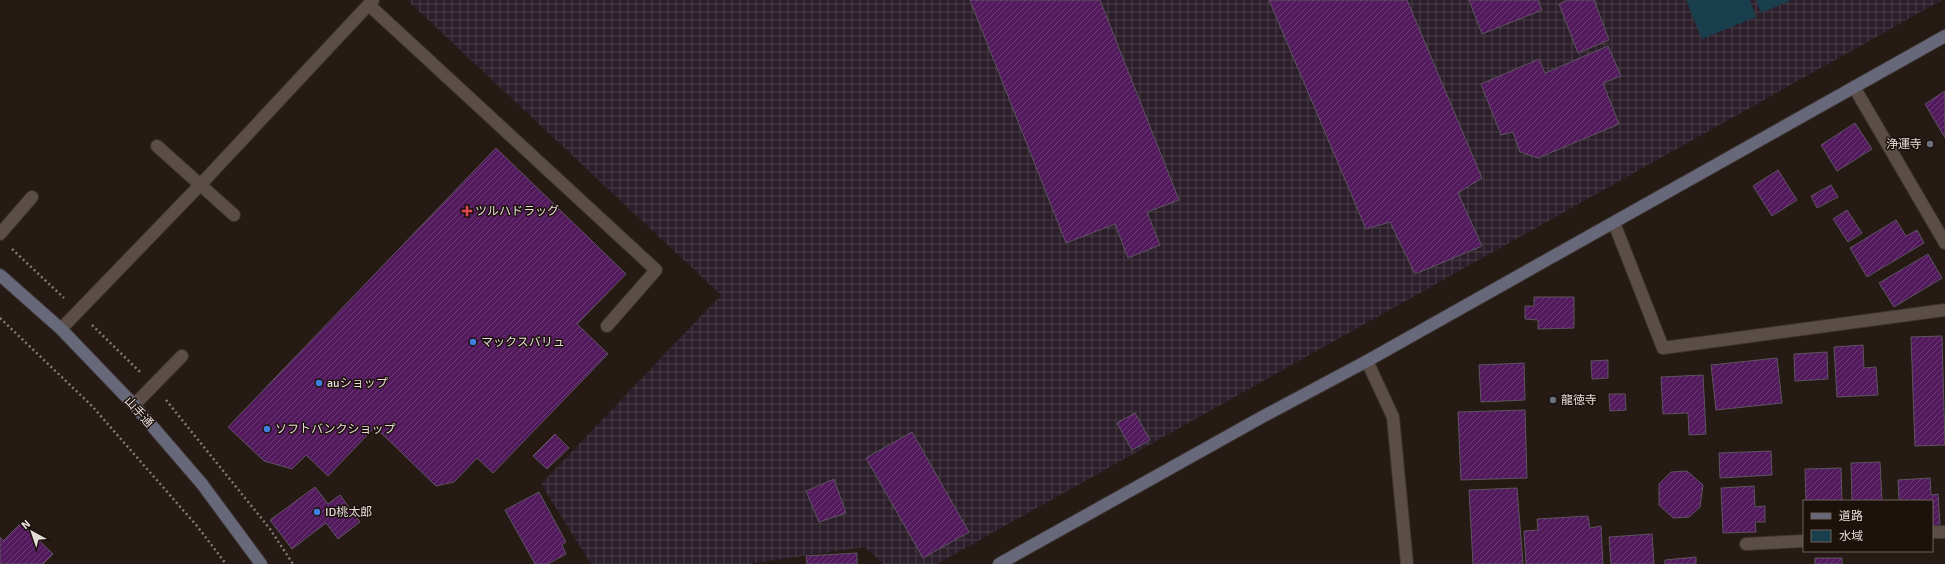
<svg xmlns="http://www.w3.org/2000/svg" width="1945" height="564" font-family="Signika,'Noto Sans JP',sans-serif">
<style>
.industrial{fill:url(#industrial-grid)}
.water{fill:#193f4d}
.building{fill:url(#building-hatch);stroke:#5d545f}
.lines{fill:none;stroke-linecap:round;stroke-linejoin:round}
.lane-casing{stroke:#3d3431;stroke-width:14}
.street-casing{stroke:#3d3431;stroke-width:14}
.secondary-casing{stroke:#3d3431;stroke-width:14}
.path{stroke:#857b76;stroke-width:2.5;stroke-dasharray:2 3;stroke-linecap:butt}
.lane{stroke:#5b4e47;stroke-width:12}
.street{stroke:#5b4e47;stroke-width:12}
.secondary{stroke:#67687a;stroke-width:12}
.worship-dot{fill:#6b7280;stroke:#1c110b;stroke-width:1.5}
.health-dot{fill:#e0444e;stroke:#1c110b;stroke-width:1.5}
.shop-dot{fill:#3f7fe0;stroke:#1c110b;stroke-width:1.5}
.labels{text-anchor:middle;stroke-width:3;stroke-linejoin:round;paint-order:stroke}
.poi-label{font-size:12px;fill:#e4dcd8;stroke:#1c110b;text-anchor:start}
.street-label{font-size:12px;fill:#e4dcd8;stroke:#1c110b}
</style>
<defs>
<pattern id="industrial-grid" width="8" height="8" patternUnits="userSpaceOnUse"><rect width="8" height="8" fill="#2c1f2b"/><path d="M0 4h8M4 0v8" fill="none" stroke="#4a3f49"/></pattern>
<pattern id="building-hatch" width="6" height="6" patternUnits="userSpaceOnUse"><rect width="6" height="6" fill="#521a5d"/><path d="M-1 1l2-2M0 6l6-6M5 7l2-2" fill="none" stroke="#6b3b74"/></pattern>
</defs>
<rect width="100%" height="100%" fill="#251a14"/>
<path class="industrial" d="M407,0h1535l-1005,564h-54l-18,-17 -116,17h-158l-50,-80 180,-189z"/>
<path class="water" d="M1686,0h64l6,17 -54,22z
M1756,0h36l-31,13z"/>
<path class="building" d="M970,0h130l79,200 -32,12 13,33 -32,13 -13,-34 -49,19z
M1269,0h138l75,178 -24,15 24,53 -67,28 -25,-52 -24,7z
M1469,0h69l4,10 -60,24z
M1568,0h26l15,40 -31,13 -19,-49z
M1608,46l13,30 -18,7 16,41 -81,34 -18,-6 -7,-20 -12,3 -20,-51 58,-25 6,14z
M1945,91v47l-20,-34z
M1855,123l17,26 -35,22 -16,-26z
M496,148l130,126 -49,50 31,30 -115,119 -16,-15 -23,24 -18,4 -61,-59 -47,49 -22,-21 -14,14 -28,-8 -36,-34z
M1778,170l19,30 -25,16 -19,-30z
M1831,185l7,12 -21,11 -6,-12z
M1847,210l15,23 -14,9 -15,-23z
M1896,220l10,16 11,-6 7,13 -57,34 -17,-29z
M1928,254l14,24 -48,29 -15,-24z
M1534,297h40v31l-36,1v-9l-13,-1v-13h9z
M1942,336l3,109 -30,1 -4,-109z
M1863,345l1,23 12,-1 2,28 -41,2 -3,-50z
M1827,352l1,27 -33,2 -1,-27z
M1777,358l5,45 -66,7 -5,-45z
M1608,360v18l-16,1 -1,-18z
M1524,363l1,37 -44,2 -2,-37z
M1703,375l3,59 -17,1 -1,-22 -25,1 -2,-37z
M1609,394h16l1,16 -16,1z
M1525,410l2,68 -66,2 -3,-68z
M1135,413l15,27 -18,10 -15,-27z
M912,432l57,100 -46,26 -57,-100z
M555,434l14,14 -22,21 -14,-13z
M1771,451l1,24 -52,3 -1,-25z
M1880,462l2,39h-30l-1,-38z
M1841,468l1,33h-36l-1,-32z
M1687,471l16,14 -3,22 -11,10 -16,1 -14,-13v-21l12,-12z
M1930,478l1,17 7,-1 2,32 -8,1v-26h-33l-1,-21z
M834,479l12,34 -27,9 -13,-31z
M1754,486l1,21 10,-1v16h-10l1,10 -33,1 -2,-45z
M315,487l13,17 12,-9 20,27 -22,17 -12,-16 -34,26 -22,-29z
M1517,488l6,76h-50l-4,-74z
M539,492l27,50 -4,3 4,9 -18,10h-13l-30,-54z
M1588,516l2,12 11,-2 2,38h-77l-2,-33 14,-1 -1,-11z
M21,523l32,31 -10,10h-43v-27l3,4z
M1652,534l2,30h-43l-2,-27z
M857,553v11h-50l-1,-8z
M1696,557v7h-31v-4z
M1815,558h27v6h-27z"/>
<g class="lines">
<g class="lane-casing">
<path id="lane" d="M369,5l287,265 -49,56
M157,146l77,69
M0,234l32,-37
M1367,361l26,56 14,147
M134,405l48,-49"/>
</g>
<g class="street-casing">
<path id="street" d="M1854,87l91,156
M1614,223l49,125 282,-38
M61,329l140,-145 172,-184
M1932,532h13
M1746,544l58,-3"/>
</g>
<g class="secondary-casing">
<path id="secondary" d="M0,275l61,54 73,76 68,79 59,80
M999,564l263,-147 105,-56 578,-325"/>
</g>
<path class="path" d="M12,249l52,49
M0,318l92,88 105,120 29,38
M92,325l48,47
M166,400l104,129 23,35"/>
<use href="#lane" class="lane"/>
<use href="#street" class="street"/>
<use href="#secondary" class="secondary"/>
</g>
<g class="worship-dot">
<circle cx="1930" cy="144" r="4"/>
<circle cx="1553" cy="400" r="4"/>
</g>
<path class="health-dot" d="M465 205h4v4h4v4h-4v4h-4v-4h-4v-4h4z"/>
<g class="shop-dot">
<circle cx="473" cy="342" r="4"/>
<circle cx="319" cy="383" r="4"/>
<circle cx="267" cy="429" r="4"/>
<circle cx="317" cy="512" r="4"/>
</g>
<g class="labels">
<g class="poi-label">
<text x="1922" y="148" text-anchor="end">浄運寺</text>
<text x="475" y="215">ツルハドラッグ</text>
<text x="481" y="346">マックスバリュ</text>
<text x="327" y="387">auショップ</text>
<text x="1561" y="404">龍徳寺</text>
<text x="275" y="433">ソフトバンクショップ</text>
<text x="325" y="516">ID桃太郎</text>
</g>
<g class="street-label">
<text transform="translate(139 412) rotate(48)" y="4">山手通</text>
</g>
</g>
<rect x="1803" y="500" width="130" height="52" fill="#1c110b" stroke="#6c625d"/>
<rect x="1811" y="513" width="20" height="6" fill="#67687a" stroke="#6c625d"/>
<text x="1839" y="520" font-size="12" fill="#e4dcd8">道路</text>
<rect x="1811" y="530" width="20" height="12" fill="#193f4d" stroke="#6c625d"/>
<text x="1839" y="540" font-size="12" fill="#e4dcd8">水域</text>
<g transform="translate(32 532) rotate(320)" stroke="#1c110b" stroke-width="3" paint-order="stroke">
<path d="M0-3L7 15L0 10L-7 15Z" fill="#e4dcd8"/>
<text y="-6" font-size="11" font-weight="bold" text-anchor="middle" fill="#e4dcd8">N</text>
</g>
</svg>
